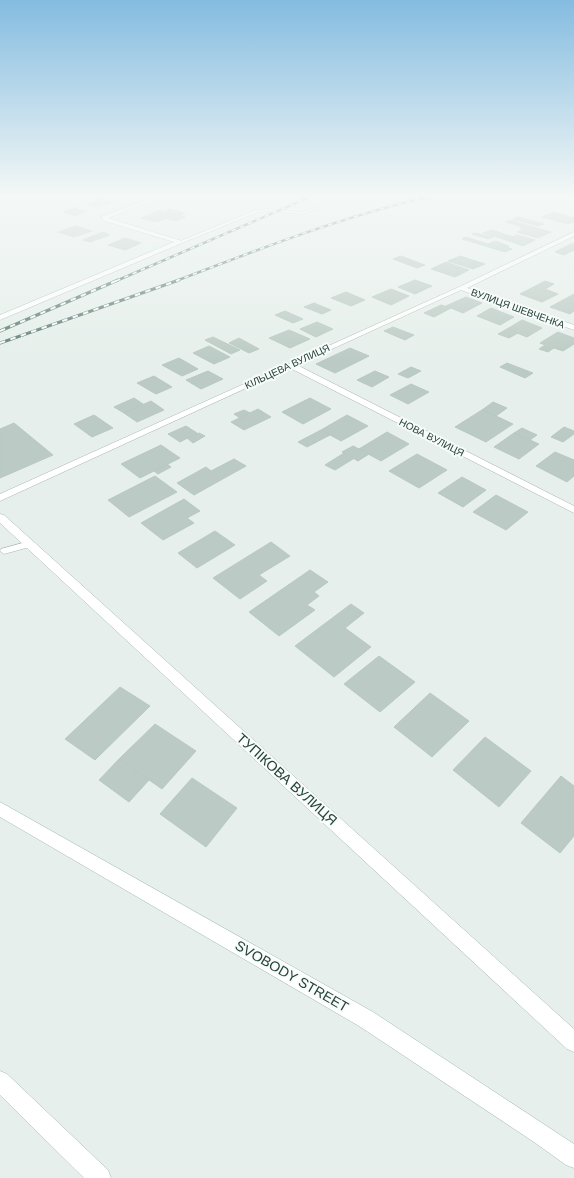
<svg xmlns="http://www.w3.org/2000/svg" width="574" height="1178" font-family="Arial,sans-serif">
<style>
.building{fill:#bbcac4;stroke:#b8c9c2}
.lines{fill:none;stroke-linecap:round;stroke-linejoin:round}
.lane-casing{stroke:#a8b8b2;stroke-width:1}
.street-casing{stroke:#a8b8b2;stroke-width:1}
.secondary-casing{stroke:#a4bbb3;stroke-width:1}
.lane{fill:#fff;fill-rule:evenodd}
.street{fill:#fff;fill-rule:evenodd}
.secondary{fill:#fff;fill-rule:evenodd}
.rail-far1-casing{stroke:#5f7d75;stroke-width:2.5}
.rail-casing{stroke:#5f7d75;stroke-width:3}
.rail-far1{stroke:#f7fbf9;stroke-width:1.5;stroke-dasharray:4.5;stroke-linecap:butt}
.rail{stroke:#f7fbf9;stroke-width:2;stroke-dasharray:5.5;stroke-linecap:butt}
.labels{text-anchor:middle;stroke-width:4;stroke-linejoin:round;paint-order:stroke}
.far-street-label{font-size:10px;fill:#24423a;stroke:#f7fbf9}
.near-street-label{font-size:14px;fill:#24423a;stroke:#f7fbf9}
</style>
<rect width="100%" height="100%" fill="#e6efeb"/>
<path class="building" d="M101,199l11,3 -15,5 -10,-3z
M74,208l13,3 -11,5 -13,-4z
M170,209l15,4 -5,2 5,2 -10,4 -25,-7 10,-4 5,2z
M554,212l20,6v4l-6,2 -26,-7z
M149,215l16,4 -8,3 -16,-4z
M518,217l26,7 -6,2 -25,-7z
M510,220l20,6 21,6 -13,6 -21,-6 6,-3 -3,-1 2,-1 -17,-5z
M76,226l16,5 -18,6 -16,-5z
M492,230l22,7 -8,3 -23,-7z
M103,232l7,3 -20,7 -7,-2z
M476,233l17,4 -5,2 -16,-5z
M517,235l18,5 -12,6 -17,-6z
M466,237l22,7 7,-3 14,5 -2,1 5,2 -7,3 -43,-13z
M125,238l16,5 -16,7 -17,-5z
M573,243l1,7 -10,5 -9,-3z
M401,256l24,9 -8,3 -24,-9z
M460,256l25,8 -12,5 -25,-8z
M446,262l23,8 -14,7 -24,-8z
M415,280l17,6 -17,8 -17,-7z
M545,281l9,3 -9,5 13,5 -16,8 -22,-8z
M391,289l18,7 -18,9 -19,-8z
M346,292l19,8 -14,6 -20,-8z
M574,294v17l-4,3 -20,-7z
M466,297l16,6 -19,10 -17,-7z
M314,303l17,7 -9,4 -18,-7z
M441,305l10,3 -17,9 -10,-4z
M491,308l23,9 -14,8 -23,-9z
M285,311l18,8 -10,4 -18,-8z
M522,320l20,8 -15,9 -20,-8z
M317,322l16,7 -17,8 -16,-8z
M393,327l21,8 -9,5 -21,-9z
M507,329l11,4 -9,5 -11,-4z
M289,330l21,9 -20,9 -21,-10z
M558,332l16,6v6l-11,7 -9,-3 -6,4 -9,-3 6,-4 -5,-2z
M213,337l27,13 -9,4 -26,-14z
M239,338l20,11 -10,4 -20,-10z
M209,346l21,11 -16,7 -21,-11z
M350,348l19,8 -34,17 -19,-9z
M179,358l19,11 -16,7 -20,-11z
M507,363l26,10 -8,5 -25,-11z
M411,367l10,4 -13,7 -10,-4z
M208,371l15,8 -22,10 -15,-9z
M375,371l14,6 -17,10 -15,-7z
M154,376l18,11 -16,7 -19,-11z
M411,384l18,8 -21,12 -18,-9z
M134,398l9,6 -19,9 -10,-6z
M310,398l21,11 -28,15 -21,-12z
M151,401l13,9 -27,12 -13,-9z
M493,402l14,6 -11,8 -14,-6z
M258,409l13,8 -27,13 -13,-8z
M244,410l6,3 -10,5 -6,-4z
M482,410l14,6 17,8 -27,18 -31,-15z
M94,415l19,13 -21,9 -18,-13z
M347,415l21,11 -27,15 -20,-11z
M14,423l39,32 -53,23v-49z
M186,426l11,7 -17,9 -12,-8z
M564,427l10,4v3l-11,8 -12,-5z
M522,428l15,7 -7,5 -16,-7z
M321,430l9,5 -23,12 -9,-5z
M387,432l22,12 -28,17 -22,-12z
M199,433l6,3 -12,7 -6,-5z
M514,433l16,7 9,4 -20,15 -25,-12z
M161,445l19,13 -40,20 -19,-14z
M353,446l16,8 -11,7 -16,-9z
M555,452l19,8v16l-7,6 -31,-16z
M344,453l9,6 -18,11 -10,-5z
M417,454l30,16 -28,18 -30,-17z
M234,459l12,7 -52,29 -17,-12 29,-16 5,4z
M167,464l4,3 -13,7 -4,-3z
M155,476l22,16 -48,25 -21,-17z
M462,477l24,13 -23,17 -25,-14z
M496,495l32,17 -22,18 -33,-18z
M184,499l16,12 -13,7 7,5 -31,17 -22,-17z
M215,531l20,14 -38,23 -19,-15z
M271,542l19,14 -31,19 8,6 -27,18 -27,-21z
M310,570l18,12 -14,10 5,4 -12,9 8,5 -36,26 -30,-24z
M351,604l13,9 -19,15 26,19 -37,30 -39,-31z
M379,656l36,26 -35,30 -36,-28z
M120,687l30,19 -55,54 -30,-21z
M430,693l39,28 -37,36 -38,-30z
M155,724l41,27 -34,38 -43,-30z
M485,737l46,34 -32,36 -46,-37z
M119,759l30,21 -20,22 -30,-22z
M561,776l13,10v50l-14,17 -39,-30z
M192,778l45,30 -31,39 -46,-33z"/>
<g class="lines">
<g class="lane-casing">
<path id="lane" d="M352,197h5l-56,17 -33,-3 -10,1 -76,31 -4,-1 78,-32 12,-1 33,3z
M30,541l4,3 -1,2 -29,8 -4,-3 1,-2z"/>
</g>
<g class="street-casing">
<path id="street" d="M154,197h7l-53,21 74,23v2l-182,77v-5l174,-73 -69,-21 -4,-4z
M574,232v4l-107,52 107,37v5l-113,-40 -164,75 277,141v7l-284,-145 -290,133v-7l459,-207z
M0,514l4,1 570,514v23l-7,-3 -567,-526z
M0,1071l7,3 101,96 3,8h-27l-84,-83z"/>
</g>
<g class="secondary-casing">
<path id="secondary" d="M0,802l373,210 201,132v24l-8,-3 -32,-23 -175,-116 -359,-209z"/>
</g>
<use href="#lane" class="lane"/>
<use href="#street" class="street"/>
<use href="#secondary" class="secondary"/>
<g class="rail-far1-casing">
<path id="rail-far1" d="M116,281l194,-84
M176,281c83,-32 165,-64 252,-84"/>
</g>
<g class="rail-casing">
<path id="rail" d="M0,331l118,-51
M0,343l179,-63"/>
</g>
<use href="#rail-far1" class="rail-far1"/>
<use href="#rail" class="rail"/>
</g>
<linearGradient id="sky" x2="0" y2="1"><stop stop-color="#84bce0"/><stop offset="0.54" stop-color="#f4f8f6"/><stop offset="1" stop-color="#f4f8f6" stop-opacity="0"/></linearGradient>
<rect width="574" height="362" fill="url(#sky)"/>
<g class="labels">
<g class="far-street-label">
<text transform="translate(518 308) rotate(20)" y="4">ВУЛИЦЯ ШЕВЧЕНКА</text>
<text transform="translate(287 366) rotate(-25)" y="4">КІЛЬЦЕВА ВУЛИЦЯ</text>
<text transform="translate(432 437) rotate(27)" y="4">НОВА ВУЛИЦЯ</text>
</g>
<g class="near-street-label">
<text transform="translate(287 779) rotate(42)" y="5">ТУПІКОВА ВУЛИЦЯ</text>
<text transform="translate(292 976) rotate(30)" y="5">SVOBODY STREET</text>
</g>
</g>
</svg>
